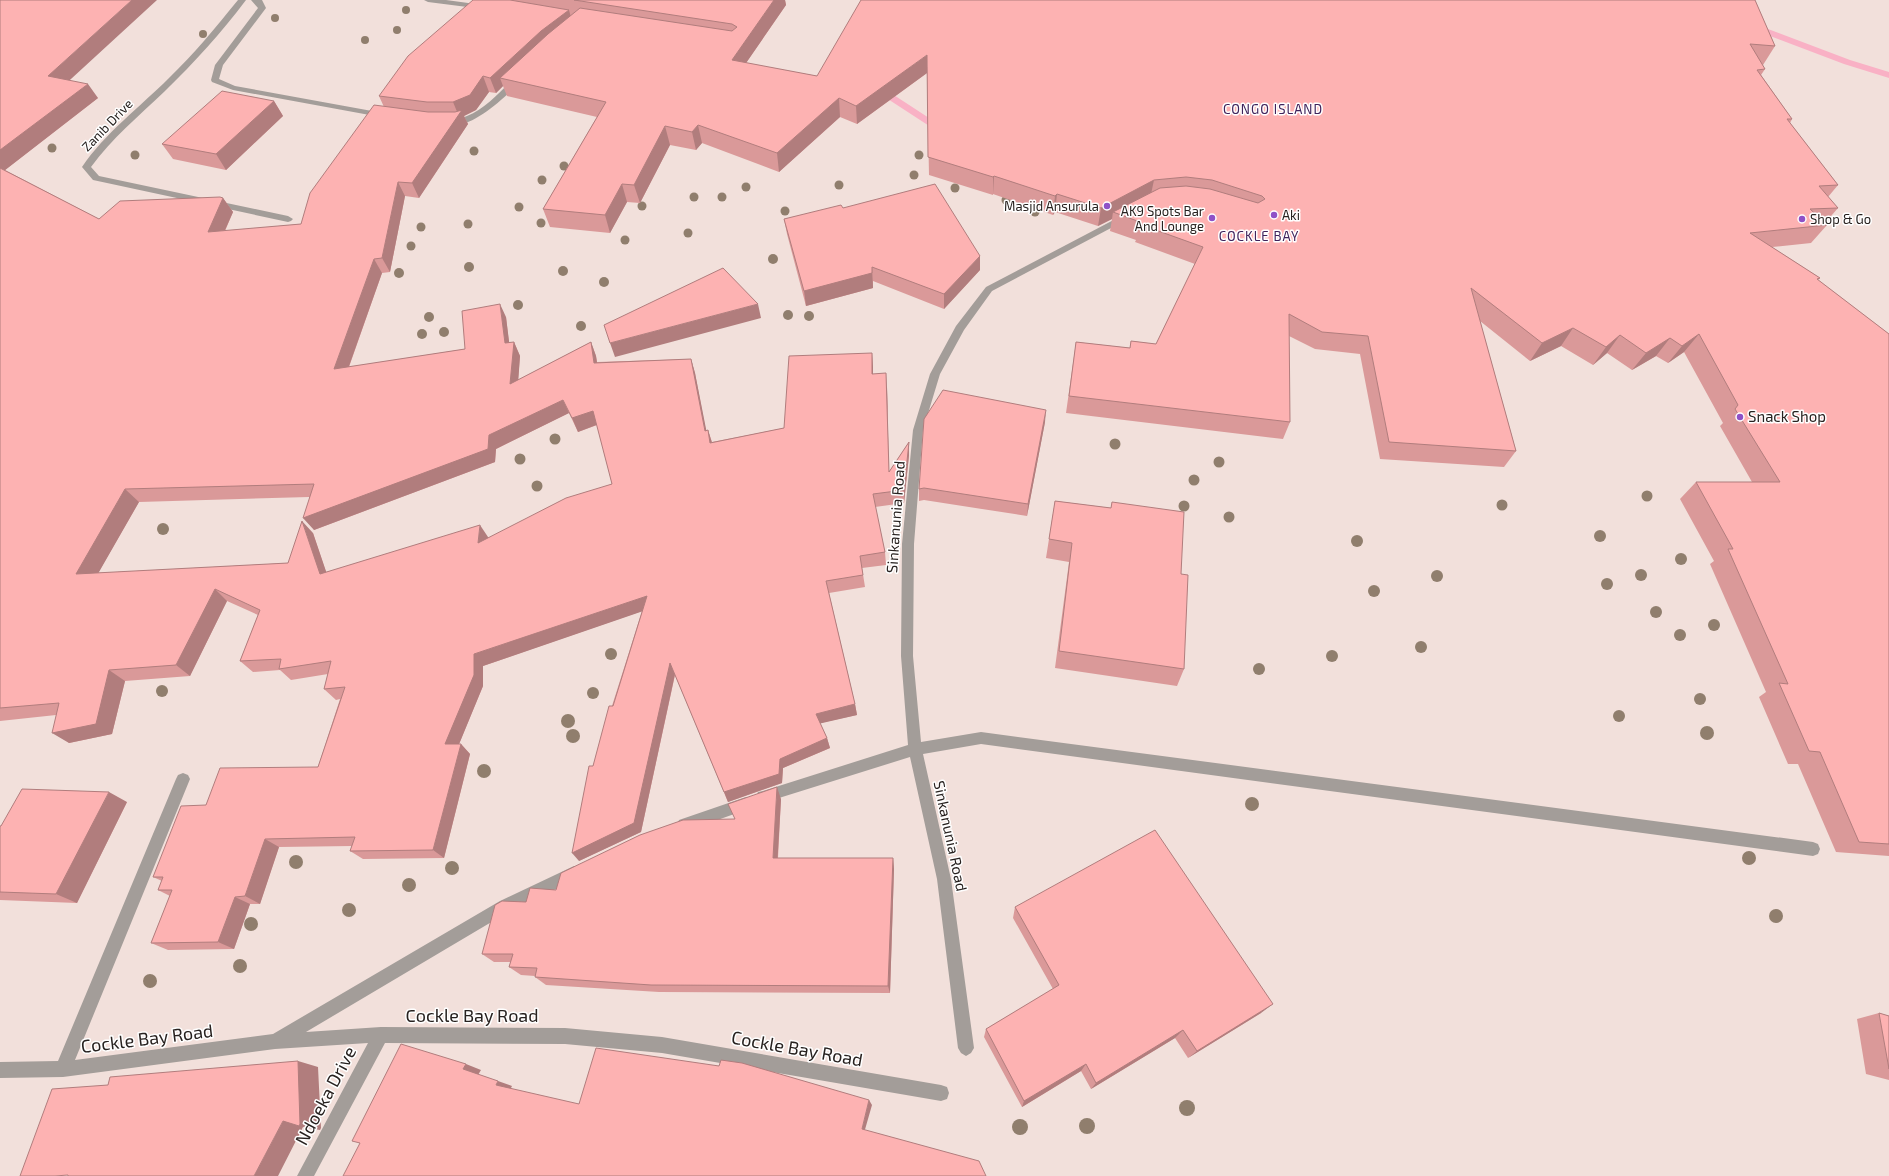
<svg xmlns="http://www.w3.org/2000/svg" width="1889" height="1176" font-family="'Exo 2',sans-serif">
<style>
.lines{fill:none;stroke-linecap:round;stroke-linejoin:round}
.stream{fill:#f9b1c5;fill-rule:evenodd}
.minor{fill:#a39d99;fill-rule:evenodd}
.tree{fill:#907e6d}
.wall{fill:#da9999;fill-rule:evenodd}
.shaded-wall{fill:#b17d7d}
.building{fill:#fdb2b2;stroke:#b17d7d;fill-rule:evenodd}
.poi-dot{fill:#8f51c7;stroke:#fff;stroke-width:1.5}
.labels{text-anchor:middle;stroke-width:3;stroke-linejoin:round;paint-order:stroke}
.far-neighbourhood-label{font-size:13px;letter-spacing:1px;fill:#3f225b;stroke:#fff}
.far-street-label{font-size:13px;fill:#27211f;stroke:#fff}
.far-poi-label{font-size:13px;fill:#27211f;stroke:#fff;text-anchor:end}
.poi-label{font-size:15px;fill:#27211f;stroke:#fff;text-anchor:start}
.street-label{font-size:15px;fill:#27211f;stroke:#fff}
.near-street-label{font-size:18px;fill:#27211f;stroke:#fff}
</style>
<rect width="100%" height="100%" fill="#f2e0db"/>
<g class="lines">
<path class="stream" d="M1753,21l15,8 82,31 39,12v6l-45,-14 -82,-31 -14,-9 2,-2z
M877,85l3,1 69,45 -1,2h-8l-66,-43 -2,-2z"/>
<path class="minor" d="M238,0h8c-24,32 -52,63 -81,91 -26,25 -53,47 -74,76l8,9 189,40 5,3 -2,2 -3,1 -195,-42 -11,-13c23,-34 58,-60 87,-89 25,-24 47,-51 69,-78z
M251,0h11l4,8 -43,57 -4,14 16,7 148,27 4,3 -1,2 -153,-28 -21,-8 -1,-2 4,-15 43,-57z
M424,0h22l37,5 4,2 -4,2 -55,-7z
M513,79h3l4,2c-10,13 -57,56 -73,41l1,-2c6,-1 12,-1 19,-4 18,-7 32,-23 46,-37z
M1125,214l3,1 2,2 -2,2 -136,72 -28,39 -24,44 -17,56 -9,114 -1,112 8,86 60,-10 832,110 5,2 2,5 -2,5 -5,2 -832,-112 -58,10 28,125 23,169 -3,5 -5,3 -5,-3 -3,-5 -21,-169 -27,-122 -147,46 -5,-1 -2,-5 2,-5 5,-1 145,-46 -7,-89 1,-112 11,-114 17,-56 26,-48 30,-39z
M183,773l5,2 2,4 -115,281 198,-26 227,-133 74,-35 5,2 2,5 -2,5 -69,33 -204,121 75,-5 184,1 97,9 279,48 6,2 2,6 -2,6 -6,2 -279,-48 -97,-9 -180,-1 -71,133h-17l71,-133 -93,6 -212,28 -63,1v-16l58,-1 118,-282 2,-4z
M746,797l5,1 2,5 -2,5 -67,24 -5,-2 -2,-5 2,-5z"/>
</g>
<g class="tree">
<circle cx="406" cy="10" r="4"/>
<circle cx="275" cy="18" r="4"/>
<circle cx="397" cy="30" r="4"/>
<circle cx="203" cy="34" r="4"/>
<circle cx="365" cy="40" r="4"/>
<circle cx="52" cy="148" r="4.5"/>
<circle cx="474" cy="151" r="4.5"/>
<circle cx="135" cy="155" r="4.5"/>
<circle cx="919" cy="155" r="4.5"/>
<circle cx="564" cy="166" r="4.5"/>
<circle cx="914" cy="175" r="4.5"/>
<circle cx="542" cy="180" r="4.5"/>
<circle cx="839" cy="185" r="4.5"/>
<circle cx="746" cy="187" r="4.5"/>
<circle cx="955" cy="188" r="4.5"/>
<circle cx="694" cy="197" r="4.5"/>
<circle cx="722" cy="197" r="4.5"/>
<circle cx="1006" cy="200" r="4.5"/>
<circle cx="642" cy="206" r="4.5"/>
<circle cx="519" cy="207" r="4.5"/>
<circle cx="785" cy="211" r="4.5"/>
<circle cx="1035" cy="212" r="4.5"/>
<circle cx="541" cy="223" r="4.5"/>
<circle cx="468" cy="224" r="4.5"/>
<circle cx="421" cy="227" r="4.5"/>
<circle cx="688" cy="233" r="4.5"/>
<circle cx="625" cy="240" r="4.5"/>
<circle cx="411" cy="246" r="4.5"/>
<circle cx="773" cy="259" r="5"/>
<circle cx="469" cy="267" r="5"/>
<circle cx="563" cy="271" r="5"/>
<circle cx="399" cy="273" r="5"/>
<circle cx="604" cy="282" r="5"/>
<circle cx="518" cy="305" r="5"/>
<circle cx="788" cy="315" r="5"/>
<circle cx="809" cy="316" r="5"/>
<circle cx="429" cy="317" r="5"/>
<circle cx="581" cy="326" r="5"/>
<circle cx="444" cy="332" r="5"/>
<circle cx="422" cy="334" r="5"/>
<circle cx="555" cy="439" r="5.5"/>
<circle cx="1115" cy="444" r="5.5"/>
<circle cx="520" cy="459" r="5.5"/>
<circle cx="1219" cy="462" r="5.5"/>
<circle cx="1194" cy="480" r="5.5"/>
<circle cx="537" cy="486" r="5.5"/>
<circle cx="1647" cy="496" r="5.5"/>
<circle cx="1502" cy="505" r="5.5"/>
<circle cx="1184" cy="506" r="5.5"/>
<circle cx="1229" cy="517" r="5.5"/>
<circle cx="163" cy="529" r="6"/>
<circle cx="1600" cy="536" r="6"/>
<circle cx="1357" cy="541" r="6"/>
<circle cx="1681" cy="559" r="6"/>
<circle cx="1641" cy="575" r="6"/>
<circle cx="1437" cy="576" r="6"/>
<circle cx="1607" cy="584" r="6"/>
<circle cx="1374" cy="591" r="6"/>
<circle cx="1656" cy="612" r="6"/>
<circle cx="1714" cy="625" r="6"/>
<circle cx="1680" cy="635" r="6"/>
<circle cx="1421" cy="647" r="6"/>
<circle cx="611" cy="654" r="6"/>
<circle cx="1332" cy="656" r="6"/>
<circle cx="1259" cy="669" r="6"/>
<circle cx="162" cy="691" r="6"/>
<circle cx="593" cy="693" r="6"/>
<circle cx="1700" cy="699" r="6"/>
<circle cx="1619" cy="716" r="6"/>
<circle cx="568" cy="721" r="7"/>
<circle cx="1707" cy="733" r="7"/>
<circle cx="573" cy="736" r="7"/>
<circle cx="484" cy="771" r="7"/>
<circle cx="1252" cy="804" r="7"/>
<circle cx="1749" cy="858" r="7"/>
<circle cx="296" cy="862" r="7"/>
<circle cx="452" cy="868" r="7"/>
<circle cx="409" cy="885" r="7"/>
<circle cx="349" cy="910" r="7"/>
<circle cx="1776" cy="916" r="7"/>
<circle cx="251" cy="924" r="7"/>
<circle cx="240" cy="966" r="7"/>
<circle cx="150" cy="981" r="7"/>
<circle cx="1187" cy="1108" r="8"/>
<circle cx="1087" cy="1126" r="8"/>
<circle cx="1020" cy="1127" r="8"/>
</g>
<path class="wall" d="M0,0l69,80 29,18 -93,72 94,49 124,-21 10,14 -8,19 76,-7 83,-117 -5,-11 94,-96h312l1,5 -40,58 71,13 938,-76 20,46 -12,19 -1,-1 3,5 -4,6 31,44 -2,4 48,62 -10,12 10,11 -13,15 2,2 -16,18 -39,4 48,31 -2,2 71,54v522l-53,-4 -38,-88h-10l-29,-67 7,-5 -56,-128 4,-3 -34,-62 16,-17h56l-32,-56 3,-3 -39,-71 -16,11 -12,-7 -24,14 -25,-17 -14,12 -32,-19 -31,15 -50,-40 36,130 -12,16 -124,-8 -20,-105 -45,-5 -26,-13 1,86 -7,17 -217,-26 10,-71 54,6 1,-7 25,3 39,-80 -60,-22 1,-2 -26,-9 2,-12 -14,7 -43,-14 -2,3 -60,-21v1l-64,-20 -2,-102 -70,51 -17,-7 -61,55 -77,-29 -6,7 -26,-5 -30,58 -13,-1 -17,31 -60,-6 -7,-18 54,-92 -90,-21 -4,-10 -7,7 -7,-1 -13,18 -12,6 4,8 -49,74 -14,-2 -15,76 -8,1 -33,94 116,-18 41,-32 3,26 5,-1 6,14 -2,24 73,-38 5,14 1,6 94,-3 4,14 11,58 2,-1 4,12 72,-14 88,-75 1,21 14,13 2,85 20,-30v13l-5,48 -29,4 10,45 1,13 -24,3 3,19 -36,6 26,111 2,11 -37,8 7,15 3,10 -47,20 -1,15 -54,19 -53,-127 -34,157 -62,29 14,-95 49,-155 -159,55v20l-24,58h2l9,10 -26,104 -81,1 -13,-8 2,-5 -73,1 -19,57h-10l-16,45 -66,1 -17,-7 19,-47 -12,-6 4,-9 -9,-4 53,-72 112,-38 22,-68 -4,1 -12,-11 4,-15 -37,6 -11,-10 -27,2 -13,-11 18,-46 -31,-14 -37,75 -65,5 -13,53 -43,9 -13,-28 -56,6zM569,413l9,19 19,-7 15,59 -124,54v-1l-162,35 -13,-39 -25,30 -190,10 41,-71 170,-5 5,33 181,-68 1,-13z
M274,101l9,15 -57,54 -53,-11 -11,-15z
M843,208l137,62 -36,39 -71,-28v7l-67,18 -19,-72 -3,-15z
M1045,422l-18,94 -103,-16 -5,1v-12z
M1055,501l56,7 1,-6 72,167 -7,17 -122,-18 14,-106 -23,-4z
M781,799l-3,59h115l1,11 -4,124 -231,-1 -113,-7 -11,-8v-1l-14,-1 -12,-8 2,-5h-17l-12,-8 44,-52 209,-83z
M127,802l-50,101 -77,-3v-74z
M1015,907l246,106 -73,45 -13,-20 -84,51 -10,-18 -59,36 -38,-70 2,-8 67,-40 -40,-71z
M1879,1013l10,3v64l-23,-6 -9,-55z"/>
<path class="shaded-wall" d="M132,0h25l-98,90 -11,-14z
M774,0h11l1,5 -51,74 -3,-19z
M569,10l4,15 -73,53 3,8 -7,7 -6,-15 51,-47z
M927,55v18l-70,51 -1,-18z
M483,76l6,16 -13,18 -12,6 4,8 -49,74 -7,-15 46,-69 -5,-12z
M88,84l10,14 -98,76v-24z
M839,98l1,19 -61,55 -2,-19z
M274,101l9,15 -57,54 -10,-16z
M698,125l4,18 -6,7 -4,-18z
M665,126l5,19 -30,58 -6,-18z
M994,176l-1,18v1v-18z
M1154,180l-4,19 -37,13 -1,7 -14,7 3,-18z
M398,182l7,14 -15,76 -8,-14z
M622,184l5,18 -17,31 -5,-18z
M1057,194l-2,18 -2,3 2,-19z
M223,198l10,14 -15,34 -10,-14z
M980,256v14l-36,39v-15z
M374,259l8,14 -39,110 -9,-14z
M872,267l1,21 -67,18 -2,-15z
M500,304l6,13 5,40 -6,-14z
M758,304l3,14 -146,39 -5,-14z
M1573,328l-12,18 -31,15 12,-18z
M1699,334l-15,18 -16,11 14,-17z
M1620,335l-13,18 -14,12 13,-18z
M1670,338l-14,18 -24,14 14,-17z
M514,342l6,14 -3,42 -7,-14z
M591,342l5,14 3,20 -5,-13z
M872,353l1,14v21l-1,-14z
M691,359l4,14 14,71 -4,-13z
M886,373l1,14 2,98v-13z
M563,400l6,13 -73,36 -1,13 -181,68 -11,-12 186,-83z
M1046,410l-1,12 -18,94 1,-12z
M593,411l6,13 -21,8 -6,-14z
M708,430l4,13h-2z
M909,442v13l-5,48v-13z
M125,489l14,13 -48,84 -15,-12z
M302,521l11,12 18,53 -11,-12z
M480,525l8,12 -2,19 -8,-13z
M215,589l12,12 -37,75 -14,-11z
M647,596l5,12 -169,58v20l-28,68 -10,-10 29,-90z
M670,663l5,11 -34,158 -62,29 -7,-8z
M109,670l16,11 -13,53 -43,9 -17,-10z
M855,704l2,11 -39,9 -2,-10z
M827,738l3,10 -47,20 -1,15 -54,19 -4,-10 56,-33z
M461,744l9,10 -26,104 -11,-8z
M777,787l4,12 -4,69 -4,-10z
M109,792l18,10 -50,101 -21,-9z
M265,839l14,8 -19,57 -15,-8z
M893,858l1,11 -4,124 -2,-7z
M235,897l15,7 -16,45 -16,-7z
M1273,1004l-12,9 -73,45 9,-7z
M1183,1030l-8,8 -84,51 5,-6z
M298,1061l20,6 3,61 -1,2 -17,-3 -25,49h-24l29,-55z
M466,1064l15,6 -3,5 -15,-6z
M1086,1064l-5,7 -59,36 2,-6z
M498,1081l14,5 -2,4 -14,-5z
M869,1100l3,5 -8,28 -2,-4z"/>
<path class="building" d="M0,0h132l-84,76 40,8 -88,66z
M473,0h37l59,10 -28,21 -51,47 -7,-2 -13,19 -17,7h-26l-48,-6 29,-40z
M574,0h200l-42,60 85,16 44,-76h894l20,46 -25,-2 15,25 -8,1 35,49h-5l51,66 -19,1 19,22 -28,1 17,16 -77,8 70,45 -3,1 72,55v510l-30,-2 -39,-90 -11,-1 -30,-68 9,1 -60,-135h5l-37,-67h84l-45,-73 3,-4 -39,-71 -17,12 -12,-8 -24,15 -26,-18 -14,12 -33,-19 -31,15 -71,-55 45,163 -127,-9 -21,-106 -46,-4 -33,-18 1,108 -221,-26 7,-54 54,6 1,-7 25,3 47,-97 -64,-23 1,-2 -27,-10 47,-24 26,-2 24,3 48,14 7,-4 -3,-3 -50,-16 -26,-3 -32,3 -53,28 -44,-14 -2,2 -61,-20 -1,1 -65,-20 -1,-102 -71,51 -17,-8 -62,55 -79,-28 -6,7 -27,-6 -31,59 -12,-1 -17,31 -62,-6 63,-107 -106,-24 48,-44 32,-26 152,23 5,-4 -5,-3z
M222,91l52,10 -58,53 -54,-10z
M374,105l54,7h27l7,-2 -50,73 -14,-1 -16,76 -8,1 -40,110 131,-20 -3,-38 38,-7 5,39 9,-1 -4,42 81,-42 3,21 97,-4 14,72 3,-1 2,13 74,-15 5,-72 83,-3v21l14,-1 3,99 20,-30 -5,48 -31,4 12,58 -25,4 3,19 -37,6 29,123 -39,10 11,24 -47,21 -1,15 -55,18 -54,-129 -36,160 -62,30 17,-87h4l16,-60h4l34,-110 -173,58v21l-29,69h16l-28,106 -83,1 5,-14 -90,2 -20,57 -10,1 -17,45 -67,1 21,-53h-14l5,-13h-10l28,-71 25,-1 14,-37 98,-1 27,-80 -21,2 7,-28 -52,8 2,-10 -41,2 20,-51 -45,-21 -39,76 -67,5 -13,54 -44,9 7,-30 -59,5v-540l99,51 21,-18 100,-4 3,1 -15,34 93,-8 9,-31zM563,400l9,18 21,-7 19,73 -46,14 -88,45 2,-18 -160,49 -18,-53 -14,42 -212,11 49,-85 189,-5 -11,34 185,-69 1,-14z
M935,184l45,72 -36,38 -72,-27v6l-68,18 -20,-72 57,-14 2,3z
M723,268l35,36 -148,39 -6,-18z
M943,390l103,20 -18,94 -104,-16 -5,1 5,-70z
M1055,501l56,7 1,-6 72,10 -3,62 7,1 -4,94 -125,-18 13,-108 -23,-4z
M777,787l-4,71h120l-5,128 -237,-1 -116,-8 2,-9 -28,-1 4,-13h-31l13,-49 7,-4 24,1 4,-14 26,2 5,-17 79,-38 43,-15 52,-1 -7,-15z
M22,789l87,3 -53,102 -56,-2v-66h1z
M1155,830l118,174 -76,47 -14,-21 -87,53 -10,-19 -62,37 -38,-72 73,-44 -44,-78z
M1879,1013l10,3v53z
M401,1044l65,20 -3,5 35,12 -2,4 83,19 17,-56 123,18 2,-6 21,3 127,37 -7,29 117,32 7,15h-643l17,-33 -8,-2z
M298,1061l2,63 -1,2 -16,-5 -29,55h-186v-1l-13,1h-35l32,-87 56,-4 2,-8z"/>
<g class="poi-dot">
<circle cx="1107" cy="206" r="4"/>
<circle cx="1274" cy="215" r="4"/>
<circle cx="1212" cy="218" r="4"/>
<circle cx="1802" cy="219" r="4"/>
<circle cx="1740" cy="417" r="4"/>
</g>
<g class="labels">
<g class="far-neighbourhood-label">
<text x="1273" y="114">CONGO ISLAND</text>
<text x="1259" y="241">COCKLE BAY</text>
</g>
<g class="far-street-label">
<text transform="translate(107 125) rotate(-46)" y="5">Zanib Drive</text>
</g>
<g class="far-poi-label">
<text x="1099" y="211">Masjid Ansurula</text>
<text x="1204" y="216">AK9 Spots Bar<tspan x="1204" dy="15">And Lounge</tspan></text>
<text x="1282" y="220" text-anchor="start">Aki</text>
<text x="1810" y="224" text-anchor="start">Shop &amp; Go</text>
</g>
<g class="poi-label">
<text x="1748" y="422">Snack Shop</text>
</g>
<g class="street-label">
<text transform="translate(896 517) rotate(-86)" y="5">Sinkanunia Road</text>
<text transform="translate(950 836) rotate(78)" y="5">Sinkanunia Road</text>
</g>
<g class="near-street-label">
<text x="472" y="1022">Cockle Bay Road</text>
<text transform="translate(147 1039) rotate(-7)" y="6">Cockle Bay Road</text>
<text transform="translate(797 1049) rotate(10)" y="6">Cockle Bay Road</text>
<text transform="translate(326 1096) rotate(-62)" y="6">Ndoeka Drive</text>
</g>
</g>
</svg>
